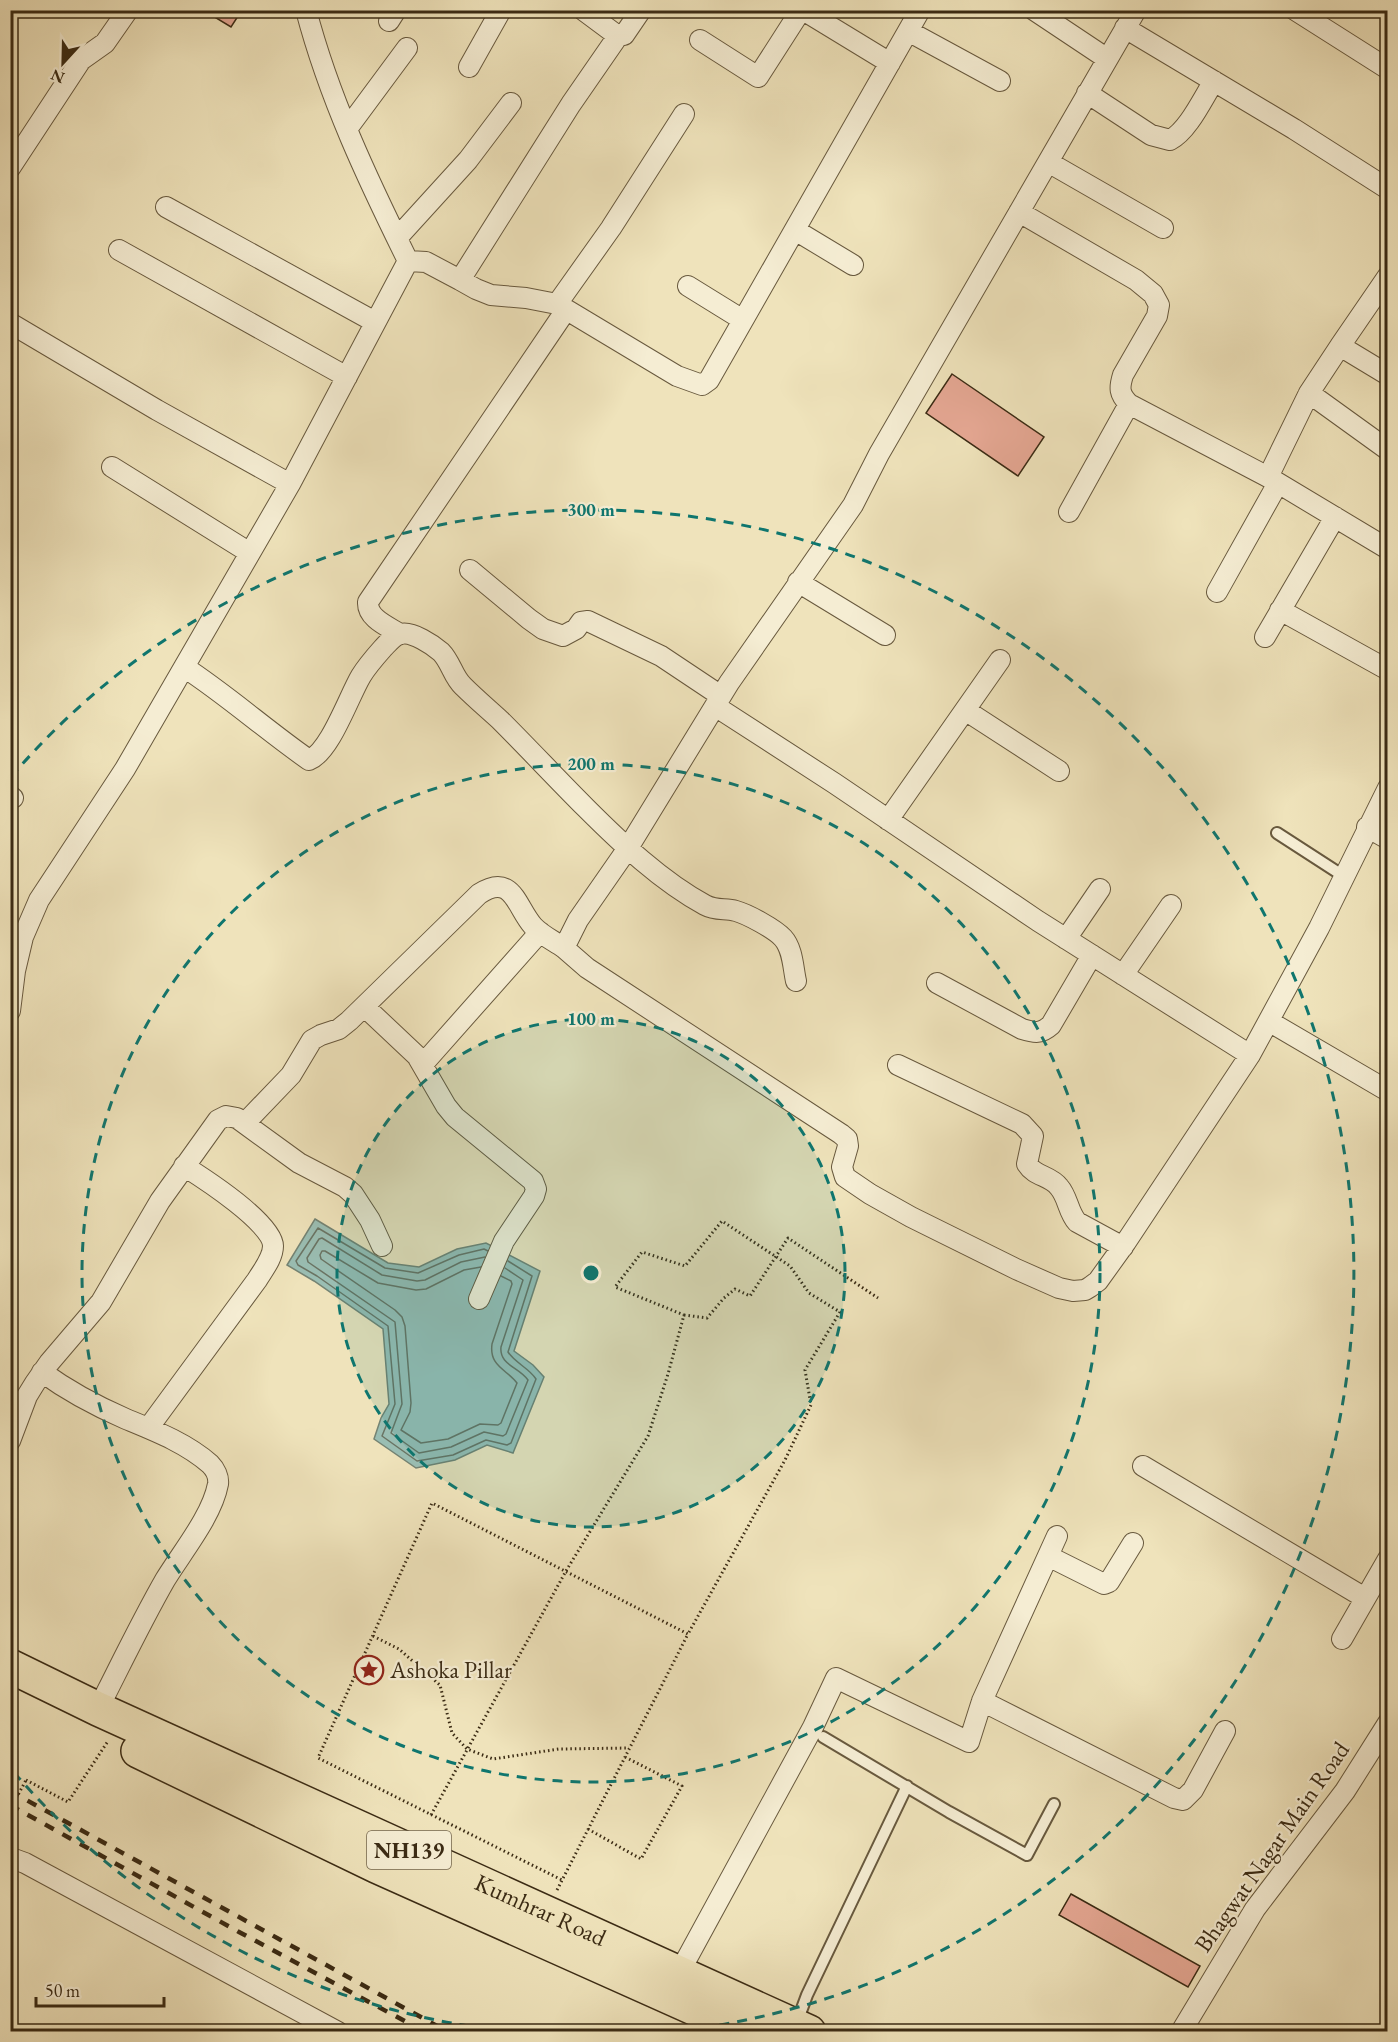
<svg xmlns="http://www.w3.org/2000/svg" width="1398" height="2042" font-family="'EB Garamond',serif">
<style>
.water{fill:#9abeb3;stroke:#748373;stroke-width:1.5}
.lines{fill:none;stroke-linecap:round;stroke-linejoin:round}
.shore{stroke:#6a7464;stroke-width:1.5}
.building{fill:#e5a793;stroke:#3b2b14;stroke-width:1.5}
.service-casing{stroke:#68593e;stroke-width:14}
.minor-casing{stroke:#68593e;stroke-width:22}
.trunk-casing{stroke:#3b2b14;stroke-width:36}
.path{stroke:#3b2b14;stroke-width:3;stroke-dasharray:1.5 3;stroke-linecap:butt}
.service{stroke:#f5edd3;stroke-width:10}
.minor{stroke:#f5edd3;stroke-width:20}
.trunk{stroke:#efe3bb;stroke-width:33}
.rail{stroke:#3b2b14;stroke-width:4.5;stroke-dasharray:10 10;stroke-linecap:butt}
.path-bridge{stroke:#3b2b14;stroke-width:3;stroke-dasharray:1.5 3;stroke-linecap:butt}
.ring{fill:none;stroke:#0f766e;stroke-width:3;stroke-dasharray:10 8}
.labels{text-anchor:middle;stroke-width:4.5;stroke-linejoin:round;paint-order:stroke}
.shield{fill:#f5edd3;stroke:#73654d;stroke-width:1.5}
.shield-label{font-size:22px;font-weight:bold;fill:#3b2b14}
.poi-label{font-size:24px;fill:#3b2b14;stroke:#f5edd3;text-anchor:start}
.street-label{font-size:24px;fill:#3b2b14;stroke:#f5edd3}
.centre{fill:#0f766e;stroke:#f5edd3;stroke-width:3}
.ring-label{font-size:18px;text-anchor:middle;font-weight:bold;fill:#0f766e;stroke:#f5edd3;stroke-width:4.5;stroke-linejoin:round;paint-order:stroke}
</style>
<rect width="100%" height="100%" fill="#efe3bb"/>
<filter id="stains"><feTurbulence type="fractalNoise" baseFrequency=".00333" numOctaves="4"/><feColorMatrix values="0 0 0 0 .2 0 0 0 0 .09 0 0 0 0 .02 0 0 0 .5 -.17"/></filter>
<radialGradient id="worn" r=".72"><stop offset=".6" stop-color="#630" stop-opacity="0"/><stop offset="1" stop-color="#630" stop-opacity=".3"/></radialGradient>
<path class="water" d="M315,1219l73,44 31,4 38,-18 29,-6 54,28 -26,80 19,14 11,12 -31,76 -26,-8 -32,15 -39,8 -42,-29 7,-21 8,-14 -6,-75 -69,-48 -27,-16z"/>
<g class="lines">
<path class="shore" d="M488,1251l-4,-2 -25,6 -41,18 -33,-5 -67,-40 -22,33 2,4 19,11 71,50 7,78 -13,32 35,25 36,-6 33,-15 21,5 4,-2 25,-64c-7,-11 -21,-16 -28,-27l24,-76 -24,-15
M485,1257l-24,5 -36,18 -8,1 -35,-6 -60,-37 -3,1 -12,19 1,4 87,60 7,82 -11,29 28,20 32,-6 33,-15 19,4 3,-2 22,-54c-9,-13 -29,-15 -27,-33l22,-67 -18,-12
M481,1267l-17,3 -38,19 -10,1 -38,-7 -53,-32h-3l-2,4 1,4 74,51 7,7 3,9 6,77 -1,9 -9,18 20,13 27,-4 32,-15 18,1 3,-2 16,-40c-11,-14 -28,-17 -25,-39l20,-60 -1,-3 -10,-5"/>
</g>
<path class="building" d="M203,10h39l-11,17z
M952,374l92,63 -26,39 -92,-63z
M1071,1894l129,72 -12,21 -129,-72z"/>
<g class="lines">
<g class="service-casing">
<path id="service" d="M1277,833l68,44
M823,1737l126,75 78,43 27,-51
M797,2022l10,-27 100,-209"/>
</g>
<g class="minor-casing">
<path id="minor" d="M306,10c23,88 62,170 102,251
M803,10l87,53
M1034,10l72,48
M1295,10l93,59
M389,21l7,-11
M1125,28l169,101 94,60
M908,31l92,50
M618,36l6,-1 17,-25
M700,40l58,37 43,-67
M469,67l32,-57
M1087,93l64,42 19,5c18,-9 33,-42 44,-59
M347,129l60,-81
M1048,162l115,66
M10,168l71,-108 24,-17 23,-33
M166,207l209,115
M1019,212l117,68 17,14 6,11 -2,11 -34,59c-4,13 -4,19 6,29l139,73 120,72
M795,230l58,35
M397,238l71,-78 43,-57
M119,250l228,127
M460,280l16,9 15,6 35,3 31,6 120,72 25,9 7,-5 211,-370
M688,286l55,34
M557,304l54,-76 73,-114
M10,323l147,87 133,74
M1340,346l48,-70
M1309,393l79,57
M112,467l138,86
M1268,477l41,-84 31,-47 48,29
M1069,512l60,-108
M470,570l59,49 14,10 20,7 13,-7 5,-7 7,-1 73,35 60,40
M798,582l87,53
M1217,592l61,-109
M1280,610l108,60
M400,634c-13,-8 -33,-16 -32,-32l198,-292
M1265,637l70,-120
M184,667c43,28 82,63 125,93 21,-8 40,-64 52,-84 6,-10 14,-19 22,-28 5,-5 11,-13 18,-14 11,-3 32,11 40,18 10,10 12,25 22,34 12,12 25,23 37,34 29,29 57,59 86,88 35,35 75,73 119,97 11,6 20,3 31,6 11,3 39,18 47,27 10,11 10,30 13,43
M715,706l119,77 204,138 212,134
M965,710l94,61
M10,796l3,2
M888,820l112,-160
M1367,827l21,12
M1066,939l34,-50
M564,948l23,20 254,166 6,5 1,7 -6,21 3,10 25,17 41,23 105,52 43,19 14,3 12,-1 5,-3 8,-6 28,-39 124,-187 69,-127 69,-140
M1123,975l48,-70
M937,983l85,46c13,4 19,5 29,-4l41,-70
M365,1007l52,49 29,50 9,11 78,64 3,8 -2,7 -30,45 -25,58
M10,1011l5,-40 8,-34 16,-37 86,-131 165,-285 118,-223 18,1 34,18 111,-176 47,-68 -35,-26
M1270,1022l118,69
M423,1064l117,-132
M898,1065l124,59 11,12 -6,28c8,13 23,11 32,23 9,10 9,25 18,35l46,25
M245,1123l46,-48 21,-35 9,-5 18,-6 10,-8 130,-127c34,-22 37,13 54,32 8,9 21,15 31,22l14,-28 50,-72 101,-165 124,-178 26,-51 257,-444
M42,1372c26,19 54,34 84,47 29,12 60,24 84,45 5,5 9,13 8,20 -6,32 -36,68 -53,96 -24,42 -45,86 -67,129
M149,1427l108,-147c6,-10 16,-22 16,-34 0,-23 -70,-68 -89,-80
M10,1441l17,-45 8,-13 14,-20 52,-61 59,-101 58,-81 8,-4 11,2 62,45 46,24 8,7 17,26 12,26
M1143,1466l222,132
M1048,1556l56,28 5,-2 24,-39
M1342,1639l46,-80
M982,1701l192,97 9,2 10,-10 32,-59
M10,1861l4,-2 11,4 313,169
M679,1973l134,-246 23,-49 133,64 13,-41 75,-165
M1181,2032l74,-123 90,-118 43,-68
M1387,2032l1,-1"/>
</g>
<g class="trunk-casing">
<g id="trunk">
<path id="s1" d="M10,1666l88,43 711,323"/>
<path d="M138,1751l238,115 371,166"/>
</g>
</g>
<path class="path" d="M684,1315l23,3 17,-20 11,-9 15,7 38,-58 90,60
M373,1636l26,13 41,36 12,48 15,16 26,10 66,-10 70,-1
M26,1780l42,22 40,-61
M431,1815l135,-244 82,-135 20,-62 16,-59 -69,-28 27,-35 43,14 37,-45 68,45 19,27 31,19 -35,58 6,35 -26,55 -97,174
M588,1829l53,30 41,-73 -57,-29
M557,1890l131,-256 -256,-131 -114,255 244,122"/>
<use href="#service" class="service"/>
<use href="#minor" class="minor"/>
<use href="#trunk" class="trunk"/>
<path class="rail" d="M10,1791l438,241
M10,1805l229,127 186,100"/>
<path class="path-bridge" d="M10,1810l16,-30"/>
</g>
<circle cx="591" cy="1273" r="254" fill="#0f766e" fill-opacity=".12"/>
<g class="ring">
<circle cx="591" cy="1273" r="254"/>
<circle cx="591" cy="1273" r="509"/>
<path d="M505 2031A763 763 0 0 1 11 1769M11 777A763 763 0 1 1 677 2031"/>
</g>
<defs>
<g id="sight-ring" transform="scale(1.5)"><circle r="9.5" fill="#f5edd3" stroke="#8f2418" stroke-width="1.5"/><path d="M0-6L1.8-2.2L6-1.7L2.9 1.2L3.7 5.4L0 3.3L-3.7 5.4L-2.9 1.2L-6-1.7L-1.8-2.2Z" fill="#8f2418"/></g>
</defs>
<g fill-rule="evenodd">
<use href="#sight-ring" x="369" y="1670"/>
</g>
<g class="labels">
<rect class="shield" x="367" y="1831" width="84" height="38" rx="4.5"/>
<g class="shield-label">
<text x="409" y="1858">NH139</text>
</g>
<g class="poi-label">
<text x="390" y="1678">Ashoka Pillar</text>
</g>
<g class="street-label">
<text transform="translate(1272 1847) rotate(-55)" y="8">Bhagwat Nagar Main Road</text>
<text dy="8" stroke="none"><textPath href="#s1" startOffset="584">Kumhrar Road</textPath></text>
</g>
</g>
<circle cx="591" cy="1273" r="9" class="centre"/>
<g class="ring-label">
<text x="591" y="516">300 m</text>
<text x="591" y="770">200 m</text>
<text x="591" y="1025">100 m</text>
</g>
<rect width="1398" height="2042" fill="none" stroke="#efe3bb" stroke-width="36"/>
<rect x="12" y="12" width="1374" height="2018" fill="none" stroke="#3b2b14" stroke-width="3"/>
<rect x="18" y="18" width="1362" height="2006" fill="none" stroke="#3b2b14" stroke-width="1.5"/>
<g transform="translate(63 63) rotate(202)" stroke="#f5edd3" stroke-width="4.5" paint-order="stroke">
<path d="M0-4.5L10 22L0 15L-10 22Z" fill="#3b2b14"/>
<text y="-9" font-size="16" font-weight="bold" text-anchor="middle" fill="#3b2b14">N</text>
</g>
<path d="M36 1997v9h128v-9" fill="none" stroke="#3b2b14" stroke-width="3"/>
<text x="45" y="1997" font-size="18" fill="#3b2b14" stroke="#f5edd3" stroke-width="4.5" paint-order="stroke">50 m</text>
<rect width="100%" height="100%" filter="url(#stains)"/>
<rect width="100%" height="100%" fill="url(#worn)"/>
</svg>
